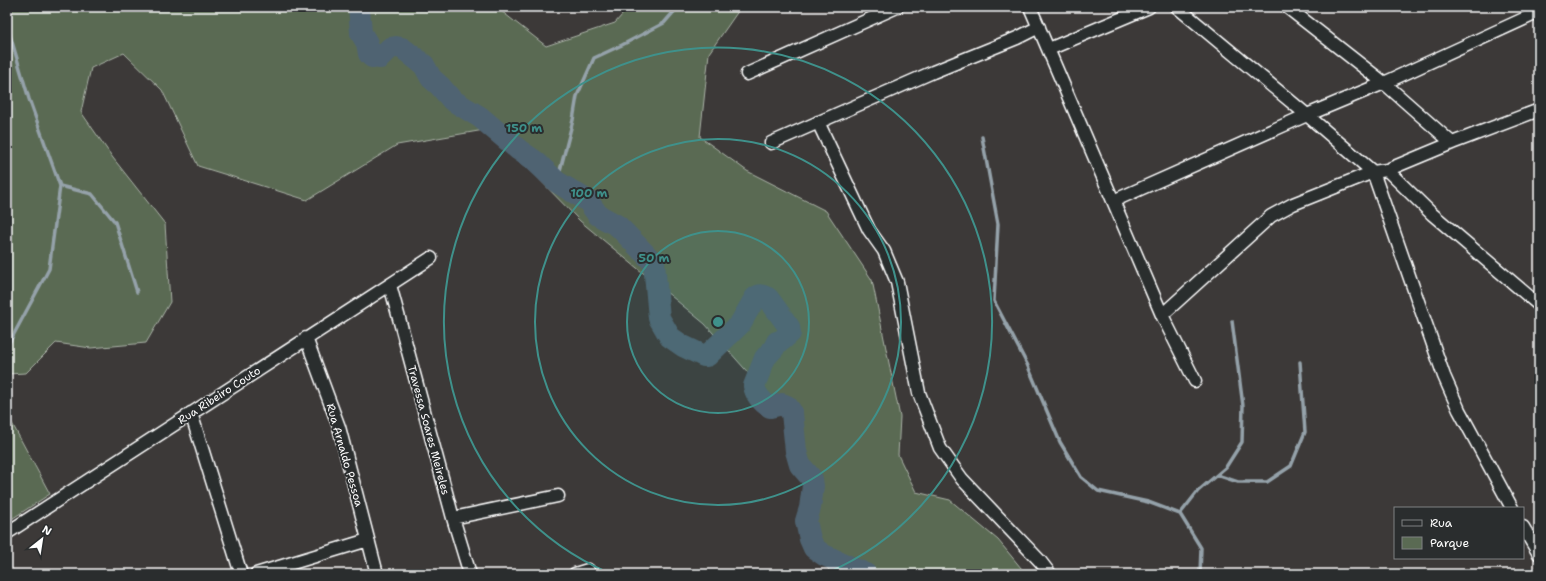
<svg xmlns="http://www.w3.org/2000/svg" width="1546" height="581" font-family="'Shantell Sans',sans-serif">
<style>
.green{fill:#5a6a53;stroke:#acb4a9}
.lines{fill:none;stroke-linecap:round;stroke-linejoin:round}
.stream{stroke:#95a2aa;stroke-width:3.5}
.river{stroke:#4f6472;stroke-width:22}
.minor-casing{stroke:#fff;stroke-width:15}
.minor{stroke:#2a2d2e;stroke-width:12}
.ring{fill:none;stroke:#3f918b;stroke-width:2}
.labels{text-anchor:middle;stroke-width:4;stroke-linejoin:round;paint-order:stroke}
.street-label{font-size:11px;fill:#fff;stroke:#2a2d2e}
.centre{fill:#3f918b;stroke:#2a2d2e;stroke-width:2}
.ring-label{font-size:12px;text-anchor:middle;font-weight:bold;fill:#3f918b;stroke:#2a2d2e;stroke-width:4;stroke-linejoin:round;paint-order:stroke}
</style>
<rect width="100%" height="100%" fill="#3c3938"/>
<filter id="ink" filterUnits="userSpaceOnUse"><feTurbulence type="fractalNoise" baseFrequency=".025" numOctaves="2"/><feDisplacementMap in="SourceGraphic" scale="8" xChannelSelector="R" yChannelSelector="G"/><feConvolveMatrix kernelMatrix="1 2 1 2 8 2 1 2 1" color-interpolation-filters="sRGB"/></filter>
<g filter="url(#ink)">
<path class="green" d="M7,7h489l50,39 69,-23 14,-16h112l-32,46 -9,84 47,34 79,40 46,69 28,137 -2,38 18,37 34,8 48,40 28,34h-195l-19,-33 -14,-112 -93,-105 -125,-103 -90,-92 -93,16 -90,55 -109,-34 -36,-76 -38,-37 -33,15 -10,44 32,46 52,66 5,78 -24,41 -55,5 -35,-5 -30,30 -19,1z
M7,414l43,80 -43,28z"/>
<g class="lines">
<path class="stream" d="M7,25l22,74 31,87 -11,83 -41,76
M982,137l16,87 -4,77 33,63 33,78 21,35 17,14 50,11 32,12 21,34 -1,26
M557,182l16,-62 4,-24 17,-38 28,-13 42,-22 14,-16
M60,186l32,8 23,28 22,70
M1217,475l21,7h29l24,-16 14,-34 -5,-70
M1180,514l18,-23 28,-24 16,-25 1,-36 -11,-85"/>
<path class="river" d="M359,7l2,26 6,10 2,11 3,3 8,1 10,-10 6,-1 6,1 8,6 14,11 7,13 9,8 12,14 28,17 39,33 16,11 22,21 31,19 10,14 20,11 36,37 5,55 11,19 13,9 21,10h3l33,-32 15,-26c5,-4 7,-3 13,0l21,29 1,6 -9,8 -4,1 -3,6 -9,10 -11,28c2,10 8,16 16,21l12,-3 5,2 5,7 4,38 4,14 12,14 1,7 -3,22 -4,13 4,18 4,9 10,7 42,19"/>
<g class="minor-casing">
<path id="minor" d="M1030,7l132,308 33,66
M1177,7l130,108 66,57 71,204 15,34 53,98
M1287,7l97,76 68,60
M1049,49l100,-42
M747,74l150,-67
M818,122l51,108 15,21 13,31 22,111 21,55 22,31 78,82 10,13
M771,143l162,-71 84,-34 22,-11
M1387,170l45,44 107,91
M1113,201l194,-86 77,-32 155,-71
M390,285l63,233 17,56
M1162,315l109,-99 22,-12 80,-32 14,-2 65,-27 87,-33
M306,338l33,89 38,147
M191,413l50,161
M453,518l105,-22
M1523,527l16,27
M7,533l424,-275
M256,574l112,-34
M575,574l13,-4"/>
</g>
<use href="#minor" class="minor"/>
</g>
</g>
<circle cx="718" cy="322" r="91" fill="#3f918b" fill-opacity=".12"/>
<g class="ring">
<circle cx="718" cy="322" r="91"/>
<circle cx="718" cy="322" r="183"/>
<path d="M609 573A274 274 0 1 1 827 573"/>
</g>
<g class="labels">
<g class="street-label">
<text transform="translate(219 395) rotate(-33)" y="4">Rua Ribeiro Couto</text>
<text transform="translate(429 430) rotate(75)" y="4">Travessa Soares Meireles</text>
<text transform="translate(345 455) rotate(74)" y="4">Rua Arnaldo Pessoa</text>
</g>
</g>
<circle cx="718" cy="322" r="6" class="centre"/>
<g class="ring-label">
<text x="524" y="132">150 m</text>
<text x="589" y="197">100 m</text>
<text x="654" y="262">50 m</text>
</g>
<rect width="1546" height="581" fill="none" stroke="#2a2d2e" stroke-width="24"/>
<rect x="12" y="12" width="1522" height="557" fill="none" stroke="#fff" stroke-width="1.5" filter="url(#ink)"/>
<rect x="1394" y="507" width="130" height="52" fill="#2a2d2e" stroke="#7f8182"/>
<rect x="1402" y="520" width="20" height="6" fill="#2a2d2e" stroke="#7f8182"/>
<text x="1430" y="527" font-size="12" fill="#ffffff">Rua</text>
<rect x="1402" y="537" width="20" height="12" fill="#5a6a53" stroke="#7f8182"/>
<text x="1430" y="547" font-size="12" fill="#ffffff">Parque</text>
<g transform="translate(42 539) rotate(30)" stroke="#2a2d2e" stroke-width="3" paint-order="stroke">
<path d="M0-3L7 15L0 10L-7 15Z" fill="#ffffff"/>
<text y="-6" font-size="11" font-weight="bold" text-anchor="middle" fill="#ffffff">N</text>
</g>
</svg>
